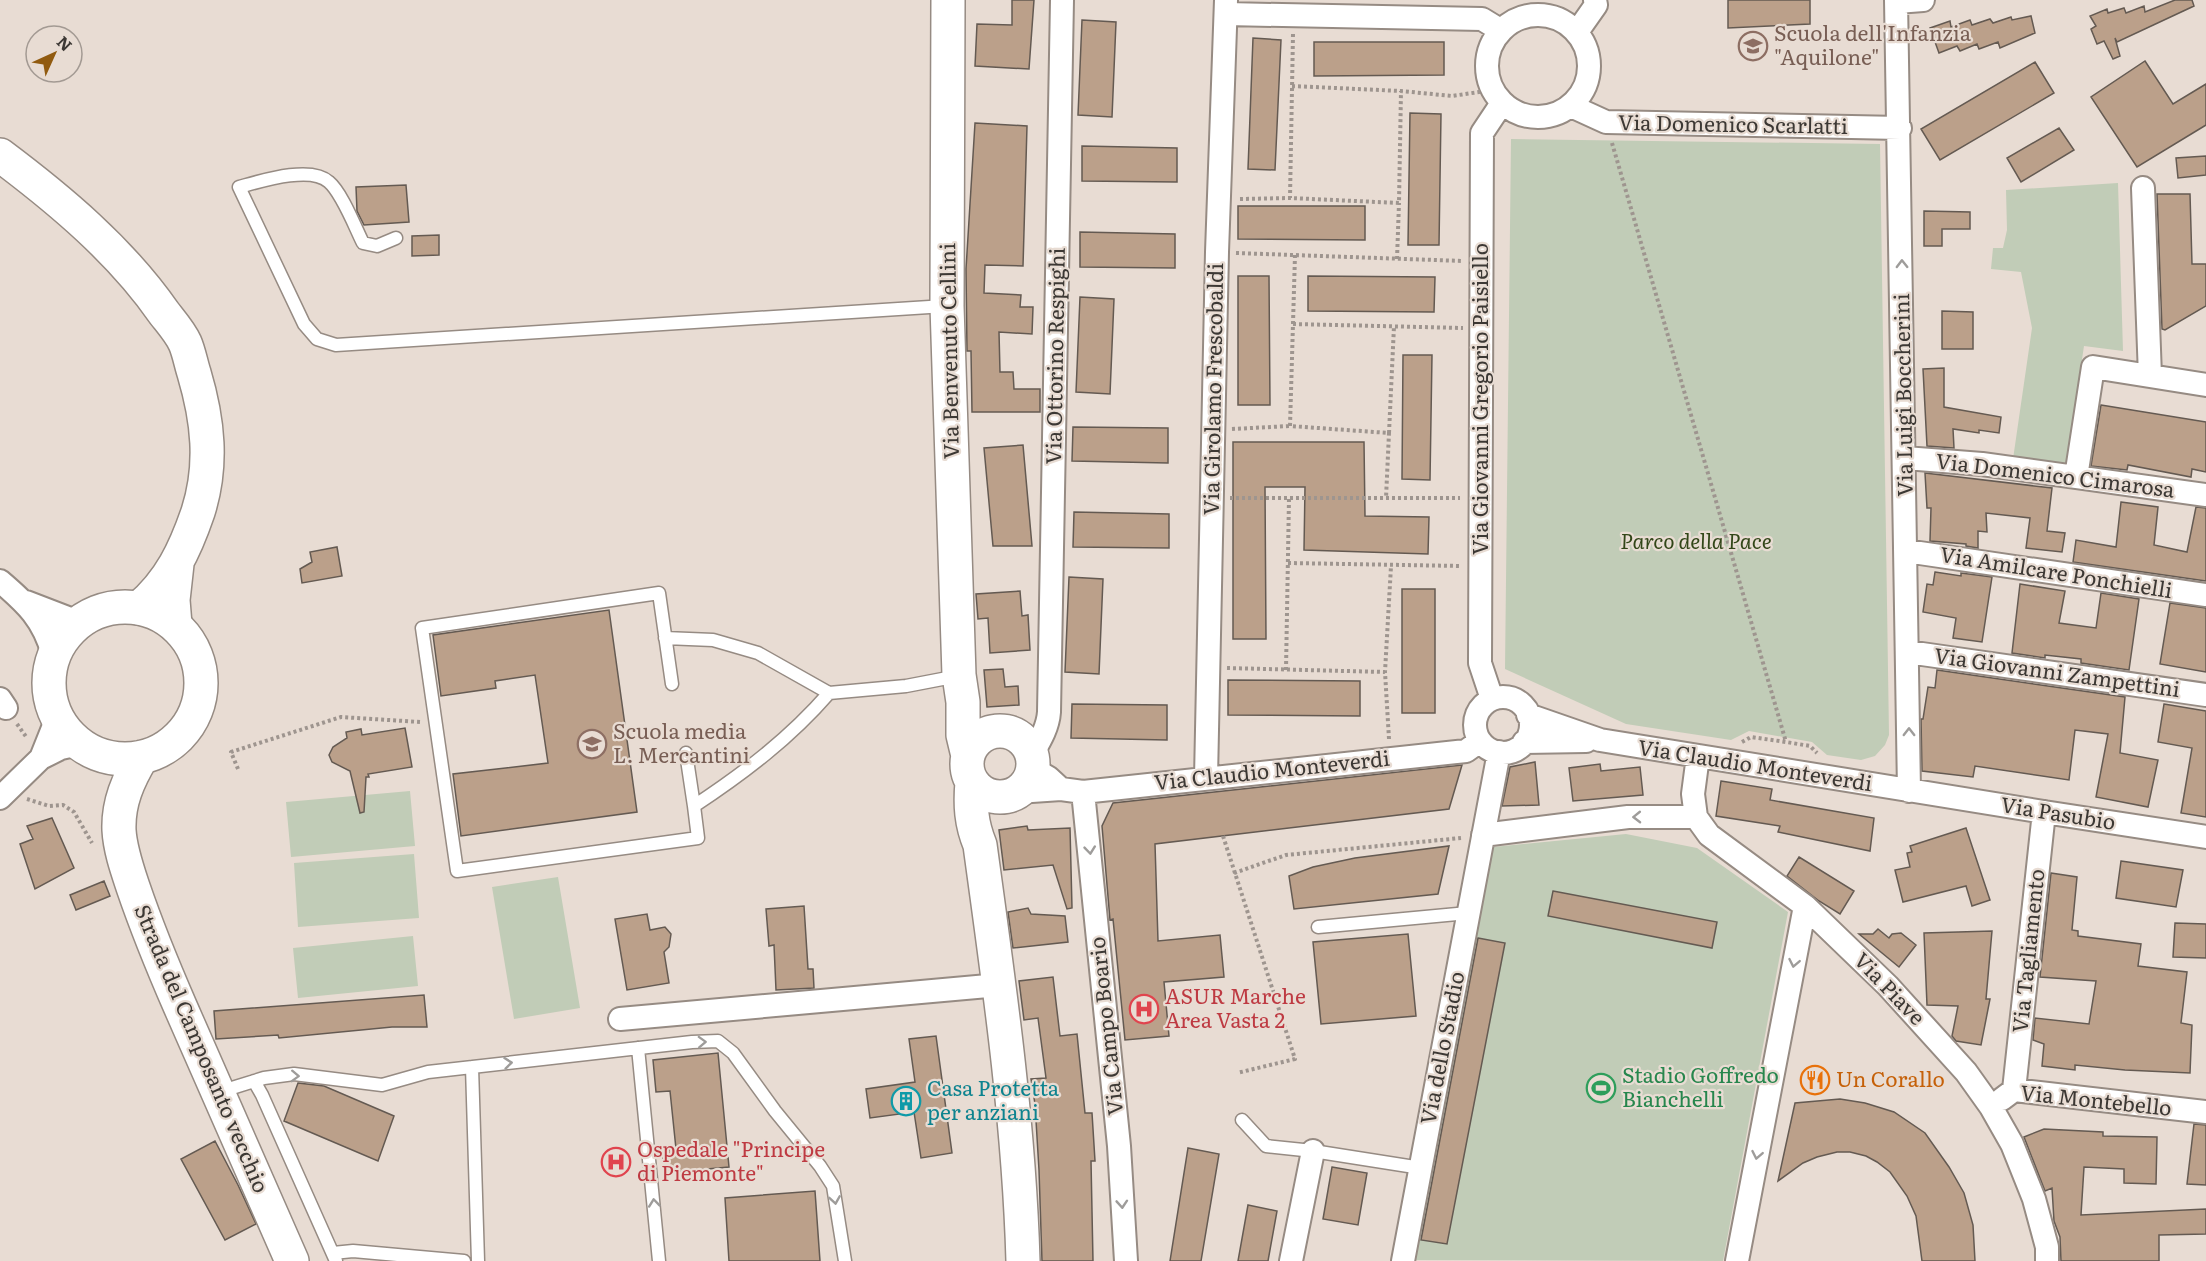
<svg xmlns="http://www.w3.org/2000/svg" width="2206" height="1261" font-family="Literata,serif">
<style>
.green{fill:#c1ccb7}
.building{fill:#bba08a;stroke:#645a52;stroke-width:1.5}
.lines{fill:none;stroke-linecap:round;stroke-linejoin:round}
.lane-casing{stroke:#968b83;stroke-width:15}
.street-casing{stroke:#968b83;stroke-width:26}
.secondary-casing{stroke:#968b83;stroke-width:36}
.primary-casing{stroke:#968b83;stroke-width:36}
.path{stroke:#9e958f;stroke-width:4;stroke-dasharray:3 3;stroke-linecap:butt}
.lane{stroke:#fff;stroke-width:12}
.street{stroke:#fff;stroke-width:22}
.secondary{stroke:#fff;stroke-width:33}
.primary{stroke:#fff;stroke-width:33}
.oneway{stroke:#9e9c9a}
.labels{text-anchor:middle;stroke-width:4.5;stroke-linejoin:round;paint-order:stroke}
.education-label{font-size:21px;fill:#785e54;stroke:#e8dcd3;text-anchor:start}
.street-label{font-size:21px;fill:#3c3834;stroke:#e8dcd3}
.park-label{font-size:21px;font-style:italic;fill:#324618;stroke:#e8dcd3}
.health-label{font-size:21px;fill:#be3a42;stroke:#e8dcd3;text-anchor:start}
.leisure-label{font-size:21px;fill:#27864d;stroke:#e8dcd3;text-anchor:start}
.food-label{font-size:21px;fill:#c56008;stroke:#e8dcd3;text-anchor:start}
.culture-label{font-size:21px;fill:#0d838f;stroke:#e8dcd3;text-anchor:start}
</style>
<rect width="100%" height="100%" fill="#e8dcd3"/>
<path class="green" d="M1511,139l369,5 9,591 -4,10 -10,11 -14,4 -34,-5 -15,-13 -63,-11 -18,9 -105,-16 -121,-55z
M2118,183l5,168 -39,-5 -18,120 -53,-7 19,-131 -11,-56 -30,-3 2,-21h10l4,-18 -1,-40z
M410,791l5,55 -124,11 -5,-55z
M1626,834l71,14 91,64 -65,349 -309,-1 79,-413z
M414,854l5,64 -121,9 -4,-64z
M558,877l22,131 -66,11 -22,-132z
M413,936l5,50 -120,12 -5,-50z"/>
<path class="building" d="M1012,0h22l-5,69 -54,-3 2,-42 35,1z
M1728,0h82v24l-82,4z
M2175,0h17l2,6 -77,36 -2,-4 5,18 -7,3 -9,-18 -7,3 -6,-15 5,-3 -6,-10 17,-7 1,4 16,-5 2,5 18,-7 1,6z
M2031,16l4,17 -35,15 -2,-6 -19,7 -2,-5 -17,7 -3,-5 -18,7 -9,-25 20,-7 1,6 19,-7 2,5 18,-6 3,4 18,-6 1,3z
M1082,20l34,2 -4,95 -34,-2z
M1253,38l28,2 -6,130 -27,-1z
M1314,42h130v33l-130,1z
M2145,61l28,43 33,-20v41l-69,42 -46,-70z
M2035,62l19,31 -114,67 -19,-31z
M1410,113l31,1 -2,131h-31z
M975,123l52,3 -4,140 -38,-1 -1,28 37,2 -1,12h13l-1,27 -33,-2 1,40h13l1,17h26v23h-68l-1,-61h-4l-1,-82z
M2059,128l15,22 -53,32 -14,-24z
M1082,146l95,2v34l-95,-1z
M2206,156v19l-28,3 -2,-20z
M406,185l3,37 -45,3 -7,-14 -1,-24z
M2157,194h33l2,70h14v42l-41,24 -3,-1z
M1238,206h127v34l-127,-1z
M1924,211l46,1v17h-28v17h-18z
M1080,232l95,2v34l-95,-1z
M439,235v20l-27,1v-20z
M1238,276h31l1,129h-32z
M1308,276l127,1 -1,35 -126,-1z
M1080,297l34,2 -4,95 -34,-2z
M1942,311l31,1v37h-31z
M1403,355h29l-2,125 -28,-1z
M1944,368v39l57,10 -2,16 -20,-3v3l-26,-4 1,19 -27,-2 -4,-77z
M2101,405l105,17v50l-14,-3 -1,8 -63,-12 -1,5 -36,-4z
M1073,427l95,1v35l-96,-2z
M1233,442h131l1,74 64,1 -1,37 -124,-4 1,-63h-40l1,152h-33z
M1023,445l9,101h-39l-9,-98z
M1925,473l127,15 -5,43 18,2 -3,19 -36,-4 4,-30 -44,-5 1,19 -9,-1v17l-12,-2v-2l-36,-3 1,-33h-4z
M2121,502l37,5 -4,38 33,7 9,-45 10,1v73l-133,-19 3,-22 40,7z
M1074,512l95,2v34l-96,-1z
M337,547l5,29 -40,7 -2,-14 12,-7 -2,-10z
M1935,572l26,4v-3l31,4 -10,65 -29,-4 3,-20 -33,-6 4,-28 6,1z
M1069,577l34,2 -4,95 -34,-2z
M2020,584l45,7 -6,32 37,5 5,-35 38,6 -10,71 -48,-7v-4l-36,-4v3l-33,-5z
M1402,589h33v124h-33z
M1020,591l2,25 6,-1 2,35 -40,3 -2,-35 -10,1 -2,-25z
M2170,603l36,5v64l-46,-8z
M609,610l28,202 -176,24 -8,-62 95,-11 -13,-88 -40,6 1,7 -55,8 -8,-61z
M1003,669l2,18 13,-1 1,19 -32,2 -3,-37z
M1937,670l188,27 -5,56 38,7 -10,47 -52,-10 12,-63 -33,-4 -6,50 -94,-14 -2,11 -51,-6 -1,-52h2l5,-32 7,1z
M1228,680l132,1v35l-132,-1z
M1072,704l95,1v35l-96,-2z
M2164,704l42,7v106l-25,-4 11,-65 -34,-6z
M405,728l7,39 -44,7 1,3h-3l-2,35 -4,1 -10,-42 -18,-9 -3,-7 4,-8 14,-9 -1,-6 15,-3 1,6z
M1535,762l4,43 -37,1 8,-39z
M1600,764l1,7 39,-4 3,28 -70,6 -4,-33z
M1462,765l-13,44 -294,35 3,97 62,-6 4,42 -60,5 5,54 -44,4 -12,-121 -3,1 -8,-94 11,-23z
M1721,781l51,8 -2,11 104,18 -4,33 -92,-19 2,-6 -64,-10z
M52,818l22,50 -39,21 -15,-45 13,-5 -6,-13z
M1027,826l1,4 42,-2 2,80 -5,1 -14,-44 -49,5 -5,-40z
M1966,828l24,72 -18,6 -6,-20 -63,16 -8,-32 15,-3 -3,-14 5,-1 -2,-6z
M1449,846l-11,48 -144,15 -5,-33 24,-9 42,-9z
M1799,857l55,34 -14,23 -21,-13 -32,-25z
M2121,861l62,9 -7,37 -60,-9z
M2051,873l26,4 -5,53 6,1v5l63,8 -3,22 49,6 -6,51 11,2 -2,48 -65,-3 -50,-5v5l-33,-4 2,-22 -11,-4 2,-22 54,6 7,-43 -56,-4z
M104,881l6,15 -34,14 -6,-15z
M1553,891l164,31 -5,26 -164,-32z
M804,906l4,63h5l1,19 -38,2 -2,-45 -5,1 -3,-37z
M1028,908l3,6 34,2 3,26 -55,6 -5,-36z
M647,914l3,16 15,-3 6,7 -2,13 -5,5 5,31 -42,7 -12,-71z
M2175,923l31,1v34l-33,-1z
M1878,929l11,9 3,-4 9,-1 15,12 -17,22 -40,-33h14z
M1992,931l-6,68h4l-9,46 -25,-4 -4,-5 6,-30 -31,-1 -3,-72z
M1408,934l8,82 -95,8 -8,-82z
M1478,938l27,5 -58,301 -26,-4z
M1053,977l7,59 17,-2 8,79h7l3,48h-4l2,100h-51l-3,-91 -4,-66 -4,-25 15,-1 -8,-60 -14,2 -5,-39z
M424,995l3,32h-35l-113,11 -1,-3 -62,4 -2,-28z
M936,1036l16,117 -31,5 -7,-46 -44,6 -4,-29 49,-7 -6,-43z
M718,1053l11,114 -65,6 -2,-23 14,-1 -6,-58 -14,1 -3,-32z
M298,1083l26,3 70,30 -16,45 -94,-40z
M1840,1099l25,4 29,9 31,21 24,34 15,26 9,32 2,36h-53l-6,-45 -9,-20 -17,-24 -13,-10 -11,-6 -16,-4h-13l-20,5 -14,6 -25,18 17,-78z
M2194,1124l12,1v60l-19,-1z
M2044,1129l59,3v4l54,1 -1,47 -32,-1v-14l-40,-2 -3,48 125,-6v25l-47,1v26h-98l-1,-24 -6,-16 -2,-33 -7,3 -21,-54z
M215,1141l23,44 18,39 -31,16 -44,-81z
M1188,1148l31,6 -18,107h-31z
M1332,1167l35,6 -9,52 -35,-6z
M815,1191l5,70h-91l-4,-63z
M1248,1205l29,6 -9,50h-30z"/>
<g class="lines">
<g class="lane-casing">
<path id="lane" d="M396,238l-19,8 -14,-3c-8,-16 -21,-50 -34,-61 -18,-17 -68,-1 -90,5l65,137 13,15 19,6 609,-39
M665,638l48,2 45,13 71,40 77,-7 52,-10
M672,684l-13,-91 -237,35 35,243 241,-33 -4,-32c50,-33 96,-68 135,-113
M686,753l8,53
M1318,927l150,-14
M638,1048l21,213
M472,1067l6,194
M254,1081l8,14 74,166
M219,1092l45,-14 30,-4 88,11 46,-13 264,-30 26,-1 15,12 42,58 45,55 13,20 12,75
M1242,1120l24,26 47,5 108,17
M333,1253l20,-2 111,10"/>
</g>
<g class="street-casing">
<path id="street" d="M1896,0l13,791
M1897,2l26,-2
M1226,14l256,5 18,11
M1487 66a51 51 0 1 1 102 0a51 51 0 1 1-102 0Z
M1577,32l19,-27 -1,-5
M1571,106l35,16 294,6
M2143,188l7,188
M1905,458l77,6 224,31
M2076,477l17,-110 113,18
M1906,551l300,44
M0,581c27,23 43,38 53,73
M26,602l52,20
M1908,652l298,43
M1475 725a28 28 0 1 1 56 0a28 28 0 1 1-56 0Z
M0,699l6,9
M1492,699l-12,-36 2,-530 20,-30
M1528,715l72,25 444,72 162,25
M1524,742l62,-1
M1031,756c8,-14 17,-28 18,-44l13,-712
M1698,756l-5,38 3,23 13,18 96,71 83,80 78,86 25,35 21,37 22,55 13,48v14
M41,758l16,-40
M1032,768l17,10 12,11
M1206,778l11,-526 9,-252
M1017,792l44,-3 22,3 383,-41 14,-10
M1083,792l36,354 7,115
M0,798l41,-40 20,-10 18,-4
M1483,835l145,-18h68
M620,1019l379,-34
M2014,1090l30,-278
M2002,1099l12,-9 192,22
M1291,1261l22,-110
M1403,1261l96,-509
M1737,1261l68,-355"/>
</g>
<g class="secondary-casing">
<path id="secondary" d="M948,0l-1,306 12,369 4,27v33l5,21
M49 683a76 76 0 1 1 152 0a76 76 0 1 1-152 0Z
M967 764a33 33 0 1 1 66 0a33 33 0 1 1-66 0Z
M142,757c-14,23 -24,46 -23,73 1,19 8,39 14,57 14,41 30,80 47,119 38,85 75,170 112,255
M972,782c-2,23 -1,41 8,63 19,138 39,277 43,416"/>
</g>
<g class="primary-casing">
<path id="primary" d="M0,155c60,45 121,96 164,158 7,9 16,19 21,30 4,9 6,21 9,30 14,47 19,92 4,139 -13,38 -28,70 -59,96
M175,625l-2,-25 4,-36"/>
</g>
<path class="path" d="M1293,34l-3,164 109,5 2,-112
M1292,86l109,5 51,5 34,-5
M1612,143l174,599
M1240,199l50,-1
M1236,253l227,8
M1295,255l-5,171 99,7 -3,65
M1397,259l2,-56
M1293,324l170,4
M1232,429l58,-3
M1389,433l5,-107
M1230,498h230
M1288,563l173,3
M1227,668l158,4
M1286,670l3,-172
M17,724l10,14
M1389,739l-4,-67 6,-106
M1742,742l9,-5 35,5 24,4 7,7
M238,769l-7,-17 110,-35 79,5
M27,799l22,7 14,-1 11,7 18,31
M1223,836l72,223 -58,14
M1234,873l52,-18 175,-17"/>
<use href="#lane" class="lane"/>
<use href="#street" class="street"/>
<use href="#secondary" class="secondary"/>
<use href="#primary" class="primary"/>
</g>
<defs><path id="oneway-chevron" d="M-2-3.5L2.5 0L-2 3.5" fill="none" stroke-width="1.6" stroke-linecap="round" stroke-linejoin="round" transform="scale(1.5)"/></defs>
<g class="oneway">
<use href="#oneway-chevron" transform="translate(1902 264) rotate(-91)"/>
<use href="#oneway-chevron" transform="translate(1909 732) rotate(-90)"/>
<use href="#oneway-chevron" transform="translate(1637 817) rotate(179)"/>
<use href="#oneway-chevron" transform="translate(1090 850) rotate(84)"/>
<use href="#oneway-chevron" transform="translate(1794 963) rotate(101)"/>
<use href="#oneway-chevron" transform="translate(702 1042) rotate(-2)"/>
<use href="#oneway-chevron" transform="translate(508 1063) rotate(-6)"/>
<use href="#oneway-chevron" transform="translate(295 1076) rotate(2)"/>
<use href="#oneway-chevron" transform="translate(1757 1155) rotate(101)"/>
<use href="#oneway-chevron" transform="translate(835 1200) rotate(81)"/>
<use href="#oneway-chevron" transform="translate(654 1203) rotate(-96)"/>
<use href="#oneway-chevron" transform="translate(1122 1204) rotate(86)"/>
</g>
<defs>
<g id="school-ring" transform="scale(1.5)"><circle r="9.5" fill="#e8dcd3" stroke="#8d6e63" stroke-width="1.5"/><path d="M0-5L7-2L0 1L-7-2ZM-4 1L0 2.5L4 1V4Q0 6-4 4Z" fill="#8d6e63"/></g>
<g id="hospital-ring" transform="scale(1.5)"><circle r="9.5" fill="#e8dcd3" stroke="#e0444e" stroke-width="1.5"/><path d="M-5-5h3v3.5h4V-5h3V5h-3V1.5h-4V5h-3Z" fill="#e0444e"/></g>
<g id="restaurant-ring" transform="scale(1.5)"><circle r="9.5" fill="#e8dcd3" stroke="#e8710a" stroke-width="1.5"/><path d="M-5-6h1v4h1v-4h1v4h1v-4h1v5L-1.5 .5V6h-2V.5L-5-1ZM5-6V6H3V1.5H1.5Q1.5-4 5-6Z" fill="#e8710a"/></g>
<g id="stadium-ring" transform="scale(1.5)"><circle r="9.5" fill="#e8dcd3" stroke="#2e9e5b" stroke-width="1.5"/><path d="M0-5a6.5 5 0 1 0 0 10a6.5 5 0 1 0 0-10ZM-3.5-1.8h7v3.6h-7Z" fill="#2e9e5b"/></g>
<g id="building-ring" transform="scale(1.5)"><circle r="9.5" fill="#e8dcd3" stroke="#0f9aa8" stroke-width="1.5"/><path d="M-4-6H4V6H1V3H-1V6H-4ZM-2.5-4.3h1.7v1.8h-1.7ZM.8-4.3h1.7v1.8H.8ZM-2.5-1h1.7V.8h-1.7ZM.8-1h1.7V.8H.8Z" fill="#0f9aa8"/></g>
</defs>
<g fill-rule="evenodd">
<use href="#school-ring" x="1753" y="46"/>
<use href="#school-ring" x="592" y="744"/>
<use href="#hospital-ring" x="1144" y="1009"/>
<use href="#restaurant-ring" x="1815" y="1080"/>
<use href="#stadium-ring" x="1601" y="1088"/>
<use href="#building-ring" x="906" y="1101"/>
<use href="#hospital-ring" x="616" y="1162"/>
</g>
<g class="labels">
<g class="education-label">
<text x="1774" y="41">Scuola dell'Infanzia<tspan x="1774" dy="24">"Aquilone"</tspan></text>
<text x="613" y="739">Scuola media<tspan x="613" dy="24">L. Mercantini</tspan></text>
</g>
<g class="street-label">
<text transform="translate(1733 125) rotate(1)" y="7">Via Domenico Scarlatti</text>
<text transform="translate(950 351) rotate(-91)" y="7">Via Benvenuto Cellini</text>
<text transform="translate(1056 356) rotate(-89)" y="7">Via Ottorino Respighi</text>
<text transform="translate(1214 389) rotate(-89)" y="7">Via Girolamo Frescobaldi</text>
<text transform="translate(1904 395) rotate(-91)" y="7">Via Luigi Boccherini</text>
<text transform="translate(1481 399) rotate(-90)" y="7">Via Giovanni Gregorio Paisiello</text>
<text transform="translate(2055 476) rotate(7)" y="7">Via Domenico Cimarosa</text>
<text transform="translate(2056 573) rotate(9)" y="7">Via Amilcare Ponchielli</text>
<text transform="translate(2057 673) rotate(8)" y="7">Via Giovanni Zampettini</text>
<text transform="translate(1755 766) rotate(9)" y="7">Via Claudio Monteverdi</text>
<text transform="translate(1272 771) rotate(-6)" y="7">Via Claudio Monteverdi</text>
<text transform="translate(2058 814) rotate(9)" y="7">Via Pasubio</text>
<text transform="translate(2029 951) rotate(-84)" y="7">Via Tagliamento</text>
<text transform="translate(1889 989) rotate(46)" y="7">Via Piave</text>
<text transform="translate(1107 1026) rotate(-96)" y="7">Via Campo Boario</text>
<text transform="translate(1443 1048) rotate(-79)" y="7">Via dello Stadio</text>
<text transform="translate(201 1049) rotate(67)" y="7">Strada del Camposanto vecchio</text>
<text transform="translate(2096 1101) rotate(6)" y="7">Via Montebello</text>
</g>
<g class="park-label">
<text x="1696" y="549">Parco della Pace</text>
</g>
<g class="health-label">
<text x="1165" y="1004">ASUR Marche<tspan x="1165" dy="24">Area Vasta 2</tspan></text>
<text x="637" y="1157">Ospedale "Principe<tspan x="637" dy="24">di Piemonte"</tspan></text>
</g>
<g class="leisure-label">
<text x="1622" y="1083">Stadio Goffredo<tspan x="1622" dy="24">Bianchelli</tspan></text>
</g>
<g class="food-label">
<text x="1836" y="1087">Un Corallo</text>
</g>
<g class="culture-label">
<text x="927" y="1096">Casa Protetta<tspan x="927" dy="24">per anziani</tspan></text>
</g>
</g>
<g transform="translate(54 54) rotate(45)"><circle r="28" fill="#e8dcd3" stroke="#a39a93" stroke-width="1.5"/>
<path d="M0-4.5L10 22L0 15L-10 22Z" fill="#915b10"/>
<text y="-9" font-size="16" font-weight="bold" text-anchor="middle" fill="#3c3834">N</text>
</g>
</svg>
